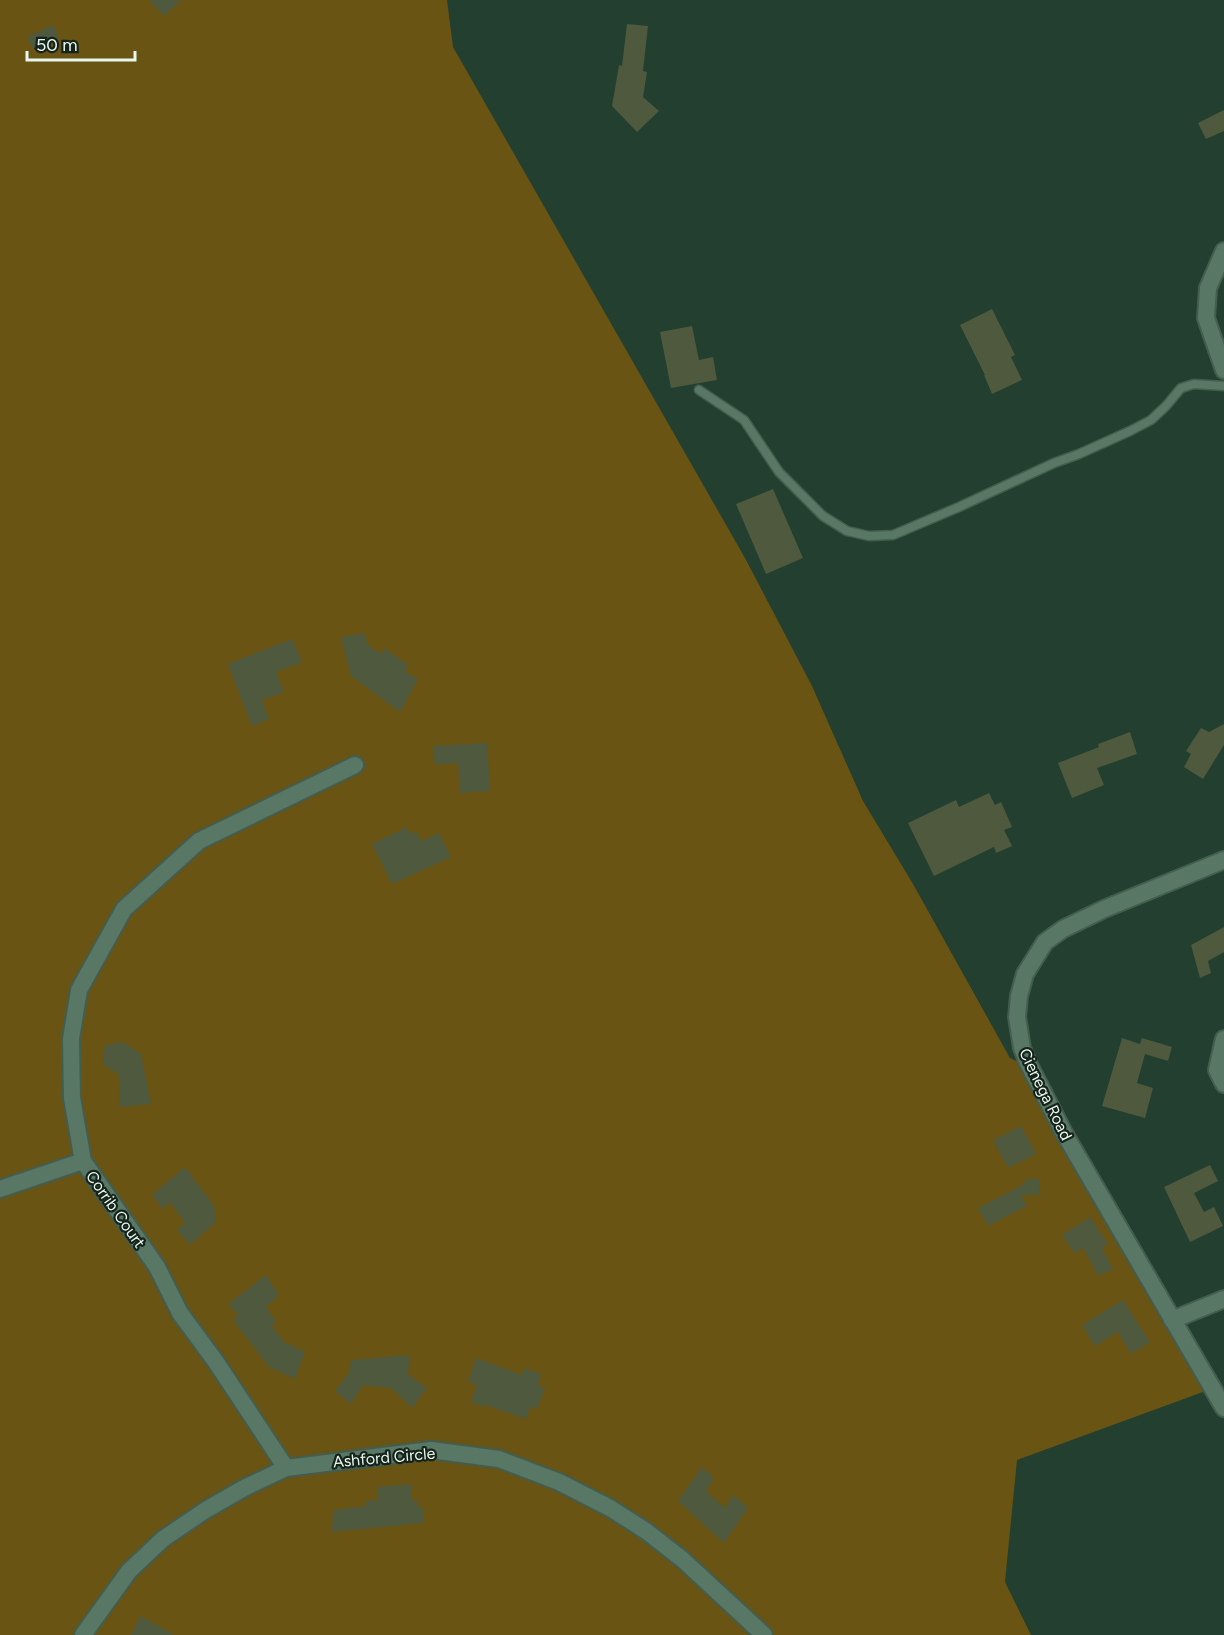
<svg xmlns="http://www.w3.org/2000/svg" width="1224" height="1635" font-family="Figtree,sans-serif">
<style>
.green{fill:#695413}
.building{fill:#4f593d}
.lines{fill:none;stroke-linecap:round;stroke-linejoin:round}
.lane-casing{stroke:#435d4f;stroke-width:11}
.street-casing{stroke:#435d4f;stroke-width:20}
.lane{stroke:#597765;stroke-width:8}
.street{stroke:#597765;stroke-width:16}
.labels{text-anchor:middle;stroke-width:4.5;stroke-linejoin:round;paint-order:stroke}
.street-label{font-size:16px;fill:#e8f8ee;stroke:#16231b}
</style>
<rect width="100%" height="100%" fill="#233f2f"/>
<path class="green" d="M0,0h447l6,47 292,511 67,128 51,115 50,83 97,174 27,13 166,321 -186,68 -12,122 26,53h-1031z"/>
<path class="building" d="M149,0h32l-17,16z
M627,24l21,2 -5,45 4,1 -4,25 16,14 -22,21 -25,-26 7,-41 3,1z
M53,25l6,12 -26,12 -6,-12z
M1224,110v21l-18,8 -8,-16z
M992,309l23,46 -4,2 11,23 -30,14 -8,-19h1l-25,-50z
M692,326l7,34 14,-3 4,23 -46,8 -11,-56z
M773,489l30,69 -37,16 -30,-70z
M365,633l2,11 14,10 3,-6 24,17 -3,7 13,7 -18,33 -49,-36 -10,-39z
M292,639l10,23 -26,10 8,20 -22,8 7,19 -17,7 -24,-62z
M1224,724v21l-21,34 -19,-12 7,-13 -5,-3 15,-23 8,4z
M1130,732l7,22 -40,14 7,17 -32,13 -14,-35 41,-16 -1,-3z
M487,743l3,48 -30,2 -2,-30 -23,2 -2,-19z
M989,793l6,12 6,-3 11,25 -8,3 8,16 -16,7 -2,-6 -60,29 -26,-53 48,-23 3,7z
M407,827l3,7 6,-3 5,10 18,-8 12,24 -59,27 -20,-40z
M1224,927v25l-16,9 3,12 -11,5 -9,-33z
M1122,1038l18,6 2,-6 30,9 -4,14 -23,-7 -8,29 16,5 -8,30 -43,-12z
M123,1042l18,12 10,50 -31,3 -1,-32 -16,-11 2,-19z
M1021,1126l15,28 -28,14 -15,-28z
M1210,1165l8,16 -24,12 10,19 10,-5 9,19 -33,16 -26,-55z
M185,1167l29,39 2,16 -26,23 -13,-15 8,-7 -15,-21 -7,7 -11,-14z
M1026,1179h13l1,16h-19l6,11 -39,20 -10,-18 48,-25z
M1090,1217l18,27 -6,4 11,21 -15,7 -15,-28 -9,5 -12,-18z
M266,1275l13,20 -13,12 10,15 -4,4 12,16 21,10 -10,27 -26,-12 -36,-47 5,-5 -10,-11z
M1123,1300l27,42 -19,12 -13,-22 -23,14 -13,-21z
M410,1355l-2,19 19,14 -15,20 -21,-20 -28,-3 -12,19 -16,-13 14,-18 2,-13z
M476,1358l46,17 2,-7 17,6 -3,12 7,2 -8,21 -6,-3 -5,13 -41,-14 -1,2 -13,-5 6,-17 -9,-3z
M702,1467l12,11 -8,13 19,17 8,-13 15,13 -24,35 -46,-42z
M412,1484l-1,17 7,-1 -1,7h6v16l-91,9 1,-22 33,-4v-5l11,-1v-13z
M140,1616l35,19h-44z"/>
<g class="lines">
<g class="lane-casing">
<path id="lane" d="M699,390l45,30 35,52 44,44 24,15 22,5 24,-1 66,-28 95,-44 25,-9 51,-23 21,-11 15,-14 15,-18 13,-4 30,2"/>
</g>
<g class="street-casing">
<path id="street" d="M1224,251l-16,37 -2,30 18,52
M1224,860l-120,49 -41,20 -18,13 -20,32 -6,22 -2,21 5,31 6,15 36,70 160,275
M1224,1039l-7,31 7,14
M0,1189l83,-28
M1172,1320l52,-21
M286,1468l-70,-106 -36,-49 -23,-46 -74,-106 -11,-63 -1,-59 8,-49 45,-81 75,-68 156,-76
M83,1635l46,-64 34,-32 41,-28 40,-23 42,-20 145,-18 68,9 60,23 51,26 36,23 36,28 82,76"/>
</g>
<use href="#lane" class="lane"/>
<use href="#street" class="street"/>
</g>
<g class="labels">
<g class="street-label">
<text transform="translate(1046 1094) rotate(64)" y="6">Cienega Road</text>
<text transform="translate(116 1209) rotate(55)" y="6">Corrib Court</text>
<text transform="translate(384 1457) rotate(-5)" y="6">Ashford Circle</text>
</g>
</g>
<path d="M27 51v9h108v-9" fill="none" stroke="#e8f8ee" stroke-width="3"/>
<text x="36" y="51" font-size="18" fill="#e8f8ee" stroke="#16231b" stroke-width="4.5" paint-order="stroke">50 m</text>
</svg>
